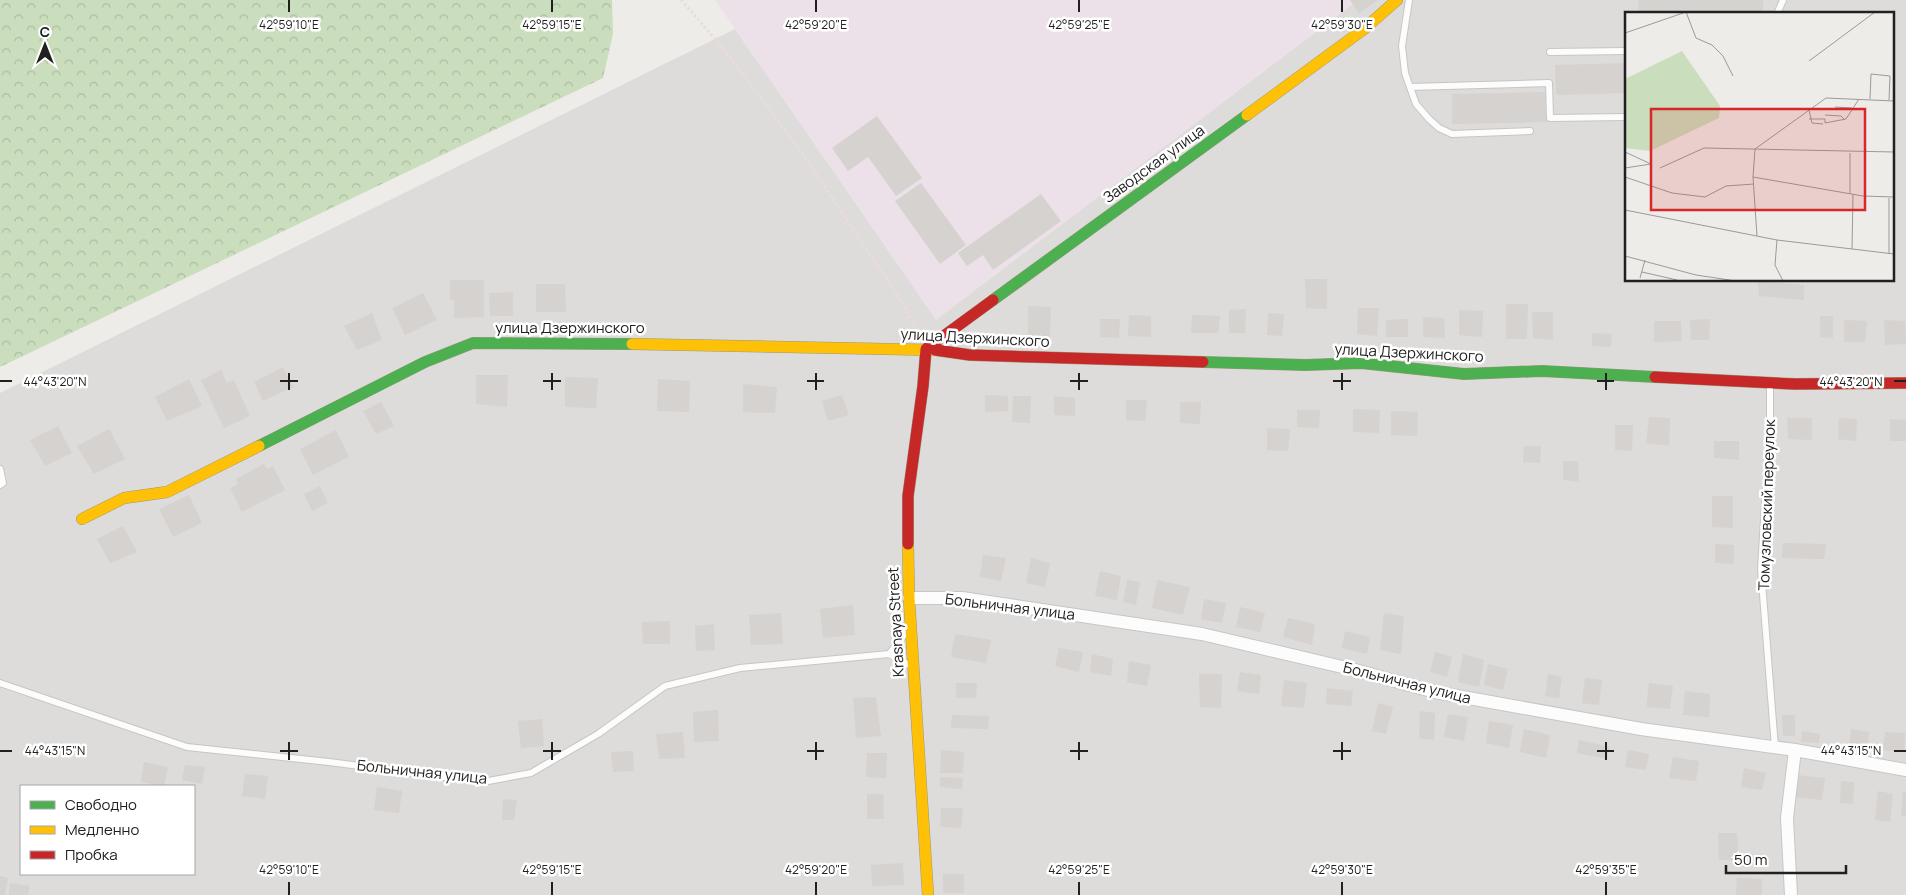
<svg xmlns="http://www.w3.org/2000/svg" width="1906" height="895" font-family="Manrope,sans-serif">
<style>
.residential{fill:#dddcda;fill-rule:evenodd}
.industrial{fill:#ece1e8}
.forest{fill:url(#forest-crowns)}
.building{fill:#d5d2d0}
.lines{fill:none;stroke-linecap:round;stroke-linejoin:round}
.lane-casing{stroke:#c7c6c5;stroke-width:8}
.street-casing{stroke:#c7c6c5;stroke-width:14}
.fast-casing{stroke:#99997f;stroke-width:12}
.slow-casing{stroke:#99997f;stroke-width:12}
.jam-casing{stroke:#99997f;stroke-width:12}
.path{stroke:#ecdbd9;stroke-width:3;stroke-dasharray:2.5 2.5;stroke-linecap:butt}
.lane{stroke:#fcfcfc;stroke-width:6}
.street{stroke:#fcfcfc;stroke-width:12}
.fast{stroke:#4caf50;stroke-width:11}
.slow{stroke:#ffc107;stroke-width:11}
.jam{stroke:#c62828;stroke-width:11}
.ticks{fill:none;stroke:#202020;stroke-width:2}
.labels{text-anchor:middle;stroke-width:5;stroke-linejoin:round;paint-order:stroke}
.street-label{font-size:15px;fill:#202020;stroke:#fff}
.inset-road{fill:none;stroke:#9c9a99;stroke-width:1}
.view{fill:#d62828;fill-opacity:0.15;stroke:#d62828;stroke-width:2.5}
.inset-edge{fill:none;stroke:#202020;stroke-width:2.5}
.ticks-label{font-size:12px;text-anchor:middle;fill:#202020;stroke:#fff;stroke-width:5;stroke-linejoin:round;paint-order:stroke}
</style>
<defs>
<pattern id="forest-crowns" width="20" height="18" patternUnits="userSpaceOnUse" patternTransform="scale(1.25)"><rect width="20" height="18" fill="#caddbd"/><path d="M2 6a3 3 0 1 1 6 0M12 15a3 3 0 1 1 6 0" fill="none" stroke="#adbda2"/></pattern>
</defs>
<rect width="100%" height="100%" fill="#eeece9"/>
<path class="residential" d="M1358,0h548v895h-1906v-502l735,-364 201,290zM1626,14h266v266h-266zM21,786h173v88h-173z"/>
<path class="industrial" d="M715,0h643l-422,320z"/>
<path class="forest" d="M0,0h612l1,34 -10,44 -603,289z"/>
<path class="building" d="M1350,0h28l-19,13z
M1638,0h125v14h-124z
M1626,63v30l-70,2 -1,-30z
M1545,92l1,30 -94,2v-30z
M877,116l45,62 -26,18 -28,-39 -20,14 -16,-23z
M921,183l45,62 -26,19 -45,-63z
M1041,194l20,27 -68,49 -10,-15 -16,11 -9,-13z
M1305,279h22v30l-21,-1z
M450,280h34v37l-30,1v-18h-4z
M1758,281l46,4v15l-45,-4z
M536,284h29l1,28h-30z
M513,292v24h-23l-1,-23z
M423,293l14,27 -32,15 -13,-27z
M1506,304h22l-1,35h-21z
M1028,306l23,1 -1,30 -22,-2z
M1358,308h21l-2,28 -20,-2z
M1246,309l-1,24h-16v-23z
M1459,310l24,1 -1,26 -23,-2z
M1532,312h21v28l-20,-2z
M372,313l10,27 -25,10 -13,-24z
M1268,313l16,1 -2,22 -15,-1z
M1129,315l22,1v21l-23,-1z
M1192,315l28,1 -2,17h-27z
M1820,316h13v22l-13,-1z
M1423,317l21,1 1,20 -22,-1z
M1100,319h20l-1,19 -19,-1z
M1408,319v18h-22v-17z
M1710,319l-1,21h-18l-1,-20z
M1844,320l23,1 -2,21h-21z
M1884,320l21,1 1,23 -21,1z
M1654,321h27l1,20 -28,1z
M1592,333l20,1 -1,13 -19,-1z
M283,367l10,20 -30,14 -9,-19z
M221,370l6,13 7,-3 16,36 -26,12 -23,-48z
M476,375h32l-1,32 -31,-3z
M565,377l33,1 -2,30 -31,-1z
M189,379l13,27 -35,15 -12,-24z
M658,379l32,2 -1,31 -32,-1z
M743,384l34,3 -2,26 -32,-1z
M842,395l7,20 -21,6 -6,-20z
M985,395l23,1v15l-23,1z
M1013,396h18l-1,27 -18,-1z
M1054,396l21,2v18l-21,-1z
M1126,400h21l-2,21 -19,-1z
M381,402l13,24 -18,8 -13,-23z
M1180,402h21l-1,22 -20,-1z
M1353,409l27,1 -1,23 -26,-1z
M1297,410h23l-1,18 -22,-1z
M1391,411l27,1 -1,24 -26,-1z
M1649,417l21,1 -1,28 -23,-3z
M1787,418h25v22l-24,-1z
M1839,418l18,1 -1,22 -18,-2z
M1890,419l16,1v21h-16z
M1615,425h18l-1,26 -17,-1z
M58,426l14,27 -27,13 -15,-26z
M1267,428l23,1 -2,22 -21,-1z
M109,429l16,30 -31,15 -17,-28z
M336,430l13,27 -36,18 -13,-26z
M1714,441h25v19l-25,-2z
M1524,446h17l-1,17 -17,-1z
M1563,461h15l1,21 -16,-2z
M264,464l3,5 6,-3 12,24 -43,22 -12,-24 8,-4 -2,-5z
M320,486l8,17 -16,8 -8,-17z
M189,495l13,28 -29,14 -14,-28z
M1712,496h21v32l-21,-1z
M123,526l14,26 -27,11 -13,-24z
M1783,543l43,1 -2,15 -42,-1z
M1715,544l19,1v19l-19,-1z
M983,555l23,3 -5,23 -21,-4z
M1031,558l19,5 -5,24 -19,-4z
M1100,571l21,5 -4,24 -22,-4z
M1127,580l13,2 -4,23 -13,-3z
M1157,580l33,7 -7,28 -31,-7z
M1204,599l22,4 -4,20 -21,-4z
M853,605l2,30 -32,3 -3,-29z
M1240,607l25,6 -5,19 -24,-5z
M781,613l2,31 -32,1 -2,-30z
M1384,613l20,3 -3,38 -21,-4z
M1288,618l27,6 -3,21 -29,-8z
M670,621v23h-27l-1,-22z
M714,624l1,26 -19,1 -1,-25z
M1345,631l25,6 -3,17 -25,-6z
M955,634l36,6 -5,23 -35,-6z
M1059,648l24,4 -4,20 -24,-6z
M1435,652l17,5 -5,20 -17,-5z
M1092,654l21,5 -2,17 -21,-4z
M1463,654l21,6 -5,27 -21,-5z
M1129,661l22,4 -4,21 -20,-4z
M1488,664l20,5 -5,21 -19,-5z
M1240,672l21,3 -2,19 -22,-3z
M1199,674h23l-1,34 -21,-1z
M1548,674l14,3 -3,21 -14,-2z
M1585,678l17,2 -3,25 -17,-2z
M1284,680l23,3 -3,25 -23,-2z
M956,683h21l-1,15h-20z
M1649,683l24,3 -3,23 -24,-2z
M1327,688l26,3 -2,15 -25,-2z
M1685,691l25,3 -1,23 -26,-2z
M876,697l5,39 -25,2 -3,-40z
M1378,703l15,4 -7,27 -14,-3z
M718,710l1,31 -25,1 -1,-30z
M1420,711l15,2 -1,27 -15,-2z
M1448,714l20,3 -4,24 -20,-4z
M952,715l37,1 -1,13 -37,-1z
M1782,715h13v21h-12z
M542,719l2,27 -23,2 -3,-27z
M1489,721l24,4 -4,23 -23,-5z
M1524,729l26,6 -4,23 -26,-6z
M1851,729l18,3 -1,18 -19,-3z
M1802,731l18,3 -1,9 -18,-1z
M683,732l2,26 -26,1 -3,-25z
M1885,732l20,1 -1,19 -21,-2z
M1579,740l31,7 -3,12 -30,-6z
M941,750l23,2 -1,21h-23z
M1628,750l21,4 -3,16 -21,-3z
M633,751l1,20 -21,1 -2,-20z
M867,753h20l-1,25 -20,-1z
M1673,757l26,4 -3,20 -27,-3z
M144,762l24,5 -4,19 -23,-4z
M185,765l20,2 -3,17 -20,-4z
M1744,768l22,5 -4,17 -21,-3z
M245,774l23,2 -3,23 -23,-3z
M1797,775l28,3 -3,22 -27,-3z
M940,777l23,1 -1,11 -22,-2z
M1841,781l13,1 -1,22 -13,-1z
M377,787l25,4 -3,22 -25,-3z
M1878,791l15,3 -3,28 -15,-2z
M1903,791l3,1v24h-5z
M867,794h16l1,25h-17z
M503,799l14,1 -3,20h-12z
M941,808h22l-2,20 -21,-1z
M1718,833h19l2,27h-20z
M903,863l1,22 -32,1 -1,-21z
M943,874h21v19h-21z
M0,876l8,2 -3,17h-5z
M1737,878l25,1v16h-26z
M10,883l20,3 -2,9h-19z"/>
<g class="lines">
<g class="lane-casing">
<path id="lane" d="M1409,0l-7,46 3,27 11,31 13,15 10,9 13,6 78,-3
M1777,14l6,-14
M1550,52l76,-1
M1410,87l139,-4 1,35 76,-1
M1770,385v36l-9,148 14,179
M0,469l3,14 -3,2
M889,654l19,-24
M0,683l187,64 142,15 154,20 48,-9 67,-39 67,-48 75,-18 149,-14 22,12"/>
</g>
<g class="street-casing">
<path id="street" d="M909,598h53l240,36 153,36 80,22 206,37 154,21 111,20
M1791,895l-4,-77 8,-68"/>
</g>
<g class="fast-casing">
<path id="fast" d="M993,300l254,-185
M1203,362l103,3 55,-2 103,11 78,-3 113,6
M259,446l166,-84 48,-19 159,1"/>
</g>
<g class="slow-casing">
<path id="slow" d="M1247,115l117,-86 33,-29
M632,344l303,6
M82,519l42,-21 43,-6 92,-46
M908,544l1,54 19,297"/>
</g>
<g class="jam-casing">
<path id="jam" d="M935,350l35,5 233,7
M1655,377l140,7 111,-1
M908,544v-48l15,-110 3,-37 67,-49"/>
</g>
<path class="path" d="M681,0c85,94 153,200 223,305l14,28"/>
<use href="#lane" class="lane"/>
<use href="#street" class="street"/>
<use href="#fast" class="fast"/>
<use href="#slow" class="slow"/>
<use href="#jam" class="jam"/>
</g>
<path class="ticks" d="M289,0v12M552,0v12M816,0v12M1079,0v12M1342,0v12M289,373v17M552,373v17M816,373v17M1079,373v17M1342,373v17M1606,373v17M0,381h12M280,381h18M543,381h18M807,381h17M1070,381h18M1333,381h18M1597,381h17M1894,381h12M289,742v18M552,742v18M816,742v18M1079,742v18M1342,742v18M1606,742v18M0,751h12M280,751h18M543,751h18M807,751h17M1070,751h18M1333,751h18M1597,751h17M1894,751h12M289,882v13M552,882v13M816,882v13M1079,882v13M1342,882v13M1606,882v13"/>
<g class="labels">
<g class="street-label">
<text transform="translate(1154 164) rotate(-36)" y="5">Заводская улица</text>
<text x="570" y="333">улица Дзержинского</text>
<text transform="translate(975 338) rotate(3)" y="5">улица Дзержинского</text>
<text transform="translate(1409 353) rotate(3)" y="5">улица Дзержинского</text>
<text transform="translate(1767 505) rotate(-88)" y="5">Томузловский переулок</text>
<text transform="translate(1010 607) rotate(7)" y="5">Больничная улица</text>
<text transform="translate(896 622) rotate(-93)" y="5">Krasnaya Street</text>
<text transform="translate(1407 683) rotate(14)" y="5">Больничная улица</text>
<text transform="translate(422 772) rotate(6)" y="5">Больничная улица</text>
</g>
</g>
<g transform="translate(1625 12)">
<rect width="269" height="269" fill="#eeece9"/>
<path d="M57,39l38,55 -1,12 -69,33 -25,-3v-69z" fill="#caddbd"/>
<path class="inset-road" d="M61,0l10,26 16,7 11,11 10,20M0,21l61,-21M184,49l66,-49M245,87l1,-25 19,2 -1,24M210,95l17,1M184,98l3,13 11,1M200,103l16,1 3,3M184,107h16v4l21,-4 13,-20M0,140l26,12 -26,4M225,141v40M35,156l44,-20 190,4M0,165l47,16 33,4 21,-11 28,-2M128,165l110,19 31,1M264,186v56M0,198l152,30 117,14M132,224l-4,-59 2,-28 71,-51 68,3M152,228l-2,25 8,16M227,237l1,-55M0,244l71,19 40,6M17,260l35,8M15,266l5,-18"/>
<path class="view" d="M26,97h214v101h-214z"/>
<rect width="269" height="269" class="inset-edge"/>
</g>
<g class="ticks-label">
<text x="289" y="29">42°59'10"E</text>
<text x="552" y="29">42°59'15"E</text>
<text x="816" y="29">42°59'20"E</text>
<text x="1079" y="29">42°59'25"E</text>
<text x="1342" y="29">42°59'30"E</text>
<text x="55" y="386">44°43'20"N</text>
<text x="1851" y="386">44°43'20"N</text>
<text x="55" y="755">44°43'15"N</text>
<text x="1851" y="755">44°43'15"N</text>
<text x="289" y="874">42°59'10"E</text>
<text x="552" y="874">42°59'15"E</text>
<text x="816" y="874">42°59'20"E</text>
<text x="1079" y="874">42°59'25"E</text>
<text x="1342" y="874">42°59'30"E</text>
<text x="1606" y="874">42°59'35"E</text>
</g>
<rect x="20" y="785" width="175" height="90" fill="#ffffff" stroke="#a6a6a6"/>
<rect x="30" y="801" width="25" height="8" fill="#4caf50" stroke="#a6a6a6"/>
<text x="65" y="810" font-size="15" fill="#202020">Свободно</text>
<rect x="30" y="826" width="25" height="8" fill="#ffc107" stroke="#a6a6a6"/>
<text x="65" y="835" font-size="15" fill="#202020">Медленно</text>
<rect x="30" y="851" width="25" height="8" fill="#c62828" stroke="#a6a6a6"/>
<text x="65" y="860" font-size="15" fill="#202020">Пробка</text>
<g transform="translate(45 45)" stroke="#ffffff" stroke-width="4" paint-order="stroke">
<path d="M0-4L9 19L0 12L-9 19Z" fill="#202020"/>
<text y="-8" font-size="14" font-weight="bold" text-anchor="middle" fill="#202020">С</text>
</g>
<path d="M1726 865v8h120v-8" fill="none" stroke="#202020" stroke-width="2.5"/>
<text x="1734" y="865" font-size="15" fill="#202020" stroke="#ffffff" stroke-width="4" paint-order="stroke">50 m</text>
</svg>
